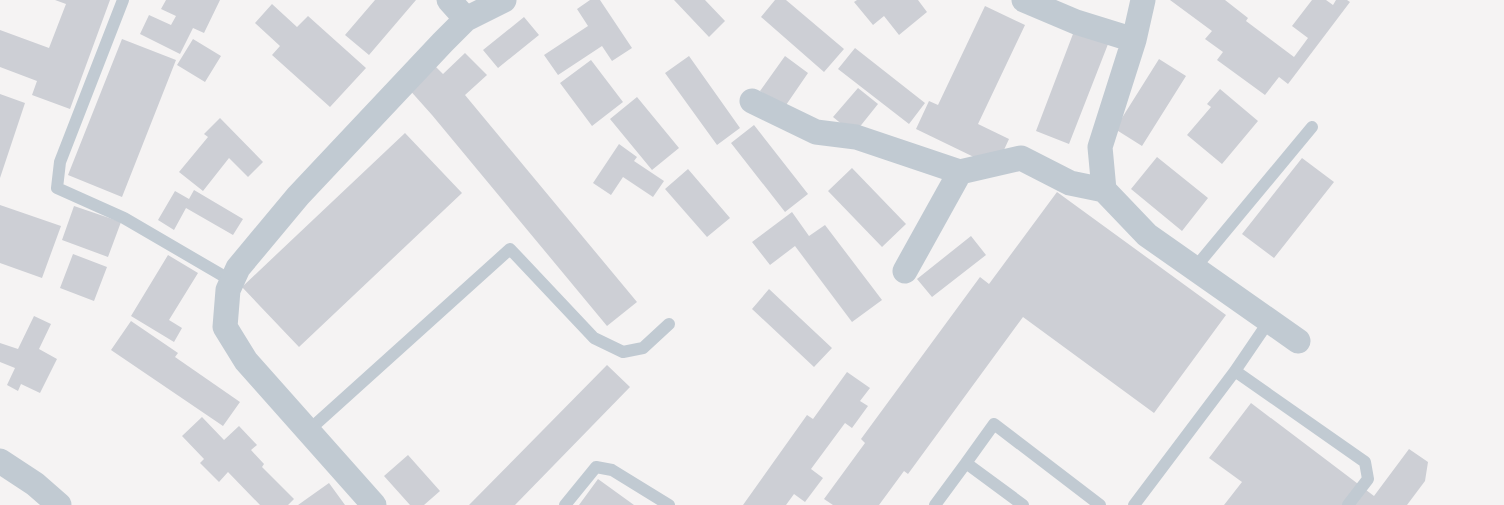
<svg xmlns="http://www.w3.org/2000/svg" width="1504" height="505" font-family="Manrope,sans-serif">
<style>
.building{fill:#cdcfd5}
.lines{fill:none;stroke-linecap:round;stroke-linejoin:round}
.service{stroke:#c1cad2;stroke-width:12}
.minor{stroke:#c1cad2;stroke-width:25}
</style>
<rect width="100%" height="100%" fill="#f5f3f3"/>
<path class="building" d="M55,0h55l-40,109 -38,-14 5,-14 -37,-14v-37l49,18 17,-44z
M166,0h54l-16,33 -11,-5 -13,26 -40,-20 9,-19 22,10 5,-9 -15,-7z
M375,0h41l-47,55 -24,-20z
M590,0h10l32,48 -20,13 -10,-15 -44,29 -14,-20 44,-29 -11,-17z
M674,0h31l20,21 -16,16z
M775,0h11l58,49 -20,23 -63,-55z
M857,0h61l9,12 -28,23 -15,-19 -11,9 -19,-23z
M1170,0h55l23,18 -2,3 48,36 14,-19 -16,-12 20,-26h14l7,5 3,-5h11l3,2 -62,82 -9,-7 -14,18 -48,-35 6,-8 -18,-13 7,-8z
M272,4l25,23 11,-11 58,52 -36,39 -58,-52 8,-9 -25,-23z
M985,6l40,19 -47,99 31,15 -6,13 -25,7 -62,-30 13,-28 9,4z
M524,17l15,18 -41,33 -15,-18z
M1076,26l34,13 -41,105 -33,-13z
M122,39l54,21 -54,137 -54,-22z
M193,39l28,17 -16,26 -28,-17z
M855,48l70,55 -16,21 -71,-55z
M465,53l22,22 -22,20 172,207 -30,24 -175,-211 -25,-28 25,-24 11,11z
M689,56l51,72 -23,17 -52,-72z
M785,56l23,17 -24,35 -24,-17z
M1159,59l27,17 -44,70 -27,-17z
M591,60l32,42 -31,24 -32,-43z
M858,88l20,16 -24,30 -21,-17z
M1220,89l38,32 -36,43 -35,-29 24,-28 -4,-3z
M0,94l25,9 -25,75z
M637,97l42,51 -27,22 -42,-51z
M220,118l43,44 -15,15 -19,-19 -26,33 -24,-19 29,-35 -4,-3z
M754,125l54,69 -23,18 -54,-69z
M405,133l57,60 -163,154 -57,-60z
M619,144l18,13 -3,4 30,20 -11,16 -30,-20 -12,18 -18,-12z
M1157,157l51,41 -26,33 -51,-42z
M1302,158l32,24 -60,76 -32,-24z
M852,168l54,56 -24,23 -54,-56z
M688,169l42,49 -23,19 -42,-48z
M194,190l49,29 -10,16 -47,-27 -12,22 -16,-10 17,-29 14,8z
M1057,192l169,123 -72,98 -131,-96 -115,157 -4,-3 -25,34h-46l-9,-6 41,-56 -4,-4 119,-162 9,7z
M0,205l61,21 -19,52 -42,-15z
M74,206l47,16 -13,35 -46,-17z
M792,212l17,24 16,-11 57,75 -30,22 -57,-76 -25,19 -18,-23z
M971,236l15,19 -54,42 -15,-18z
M73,254l34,13 -13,34 -34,-13z
M168,255l30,18 -29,47 13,8 -8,14 -43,-26z
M769,289l63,59 -18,19 -62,-58z
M34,316l17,8 -12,25 18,10 -17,34 -19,-9 -3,7 -11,-6 8,-17 -15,-6v-19l18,6z
M131,321l47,32 -3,4 65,45 -17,24 -112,-76z
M607,365l23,22 -115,118h-46z
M847,372l23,16 -10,13 8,5 -16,22 -7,-5 -34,46 12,9 -18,24 -11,-8 -8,11h-43l64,-90 6,4z
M1251,403l123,93 35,-47 19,13 -3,19 -18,24h-183l18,-23 -33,-24z
M202,417l22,23 15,-14 18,19 -6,5 13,14 -2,3 32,32 -6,6h-28l-32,-33 -9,10 -19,-19 4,-4 -22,-23z
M408,455l32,36 -16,14h-14l-26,-29z
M598,479l36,26h-55z
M329,483l16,22h-47z"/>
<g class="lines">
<path class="service" d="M123,0l-63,162 -3,26 67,30 108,63
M1194,269l118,-142
M1235,371l130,91 3,17 -20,26
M308,431l202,-182 84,89 29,14 20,-4 26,-24
M966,463l28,-39 106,81
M565,505l31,-38 16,3 57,35
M935,505l31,-42 57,42
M1134,505l101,-134 34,-50"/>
<path class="minor" d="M449,0l17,19
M1024,0l52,22 58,18
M1143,0l-9,40 -34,107 4,43 43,45 151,106
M752,101l64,31 40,5 104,35 61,-14 49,25 34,7
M905,271l55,-99
M0,461l35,23 24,21
M374,505l-128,-144 -21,-34 3,-37 10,-22 60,-72 145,-154 23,-23 38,-19"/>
</g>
</svg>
